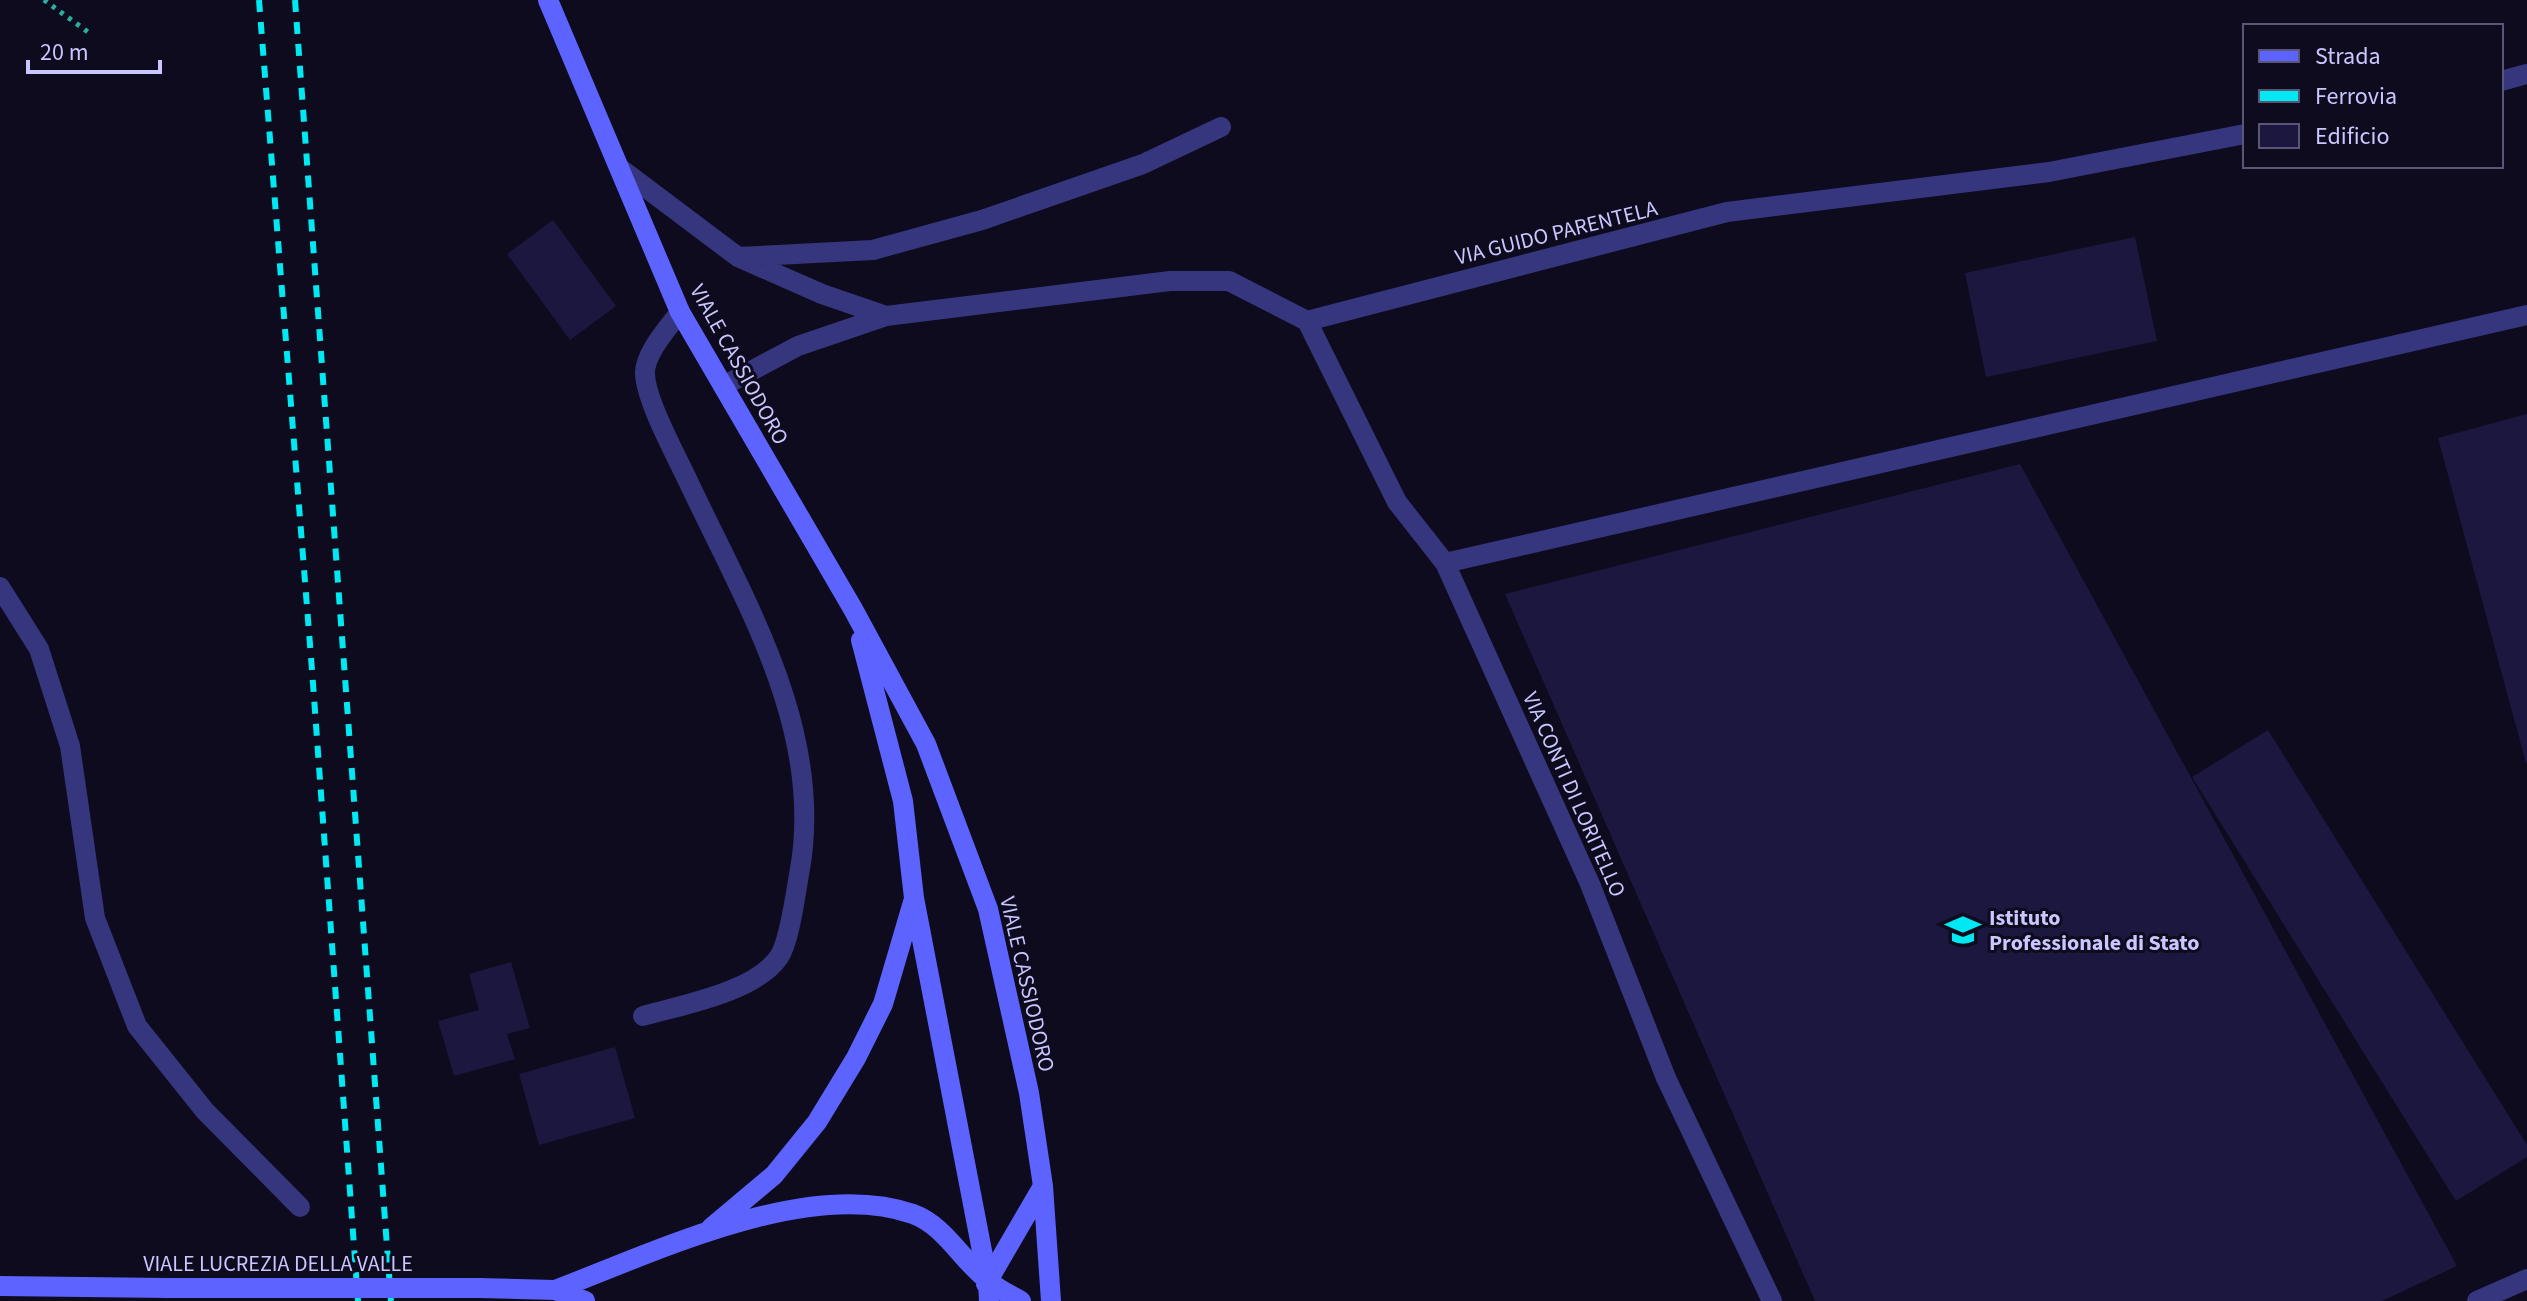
<svg xmlns="http://www.w3.org/2000/svg" width="2527" height="1301" font-family="'Source Sans 3',sans-serif">
<style>
.building{fill:#1c173e}
.lines{fill:none;stroke-linecap:round;stroke-linejoin:round}
.path{stroke:#2aaf9f;stroke-width:5;stroke-dasharray:4 6;stroke-linecap:butt}
.street{stroke:#35367d;stroke-width:20}
.secondary{stroke:#5d63ff;stroke-width:20}
.rail{stroke:#00e8f1;stroke-width:6;stroke-dasharray:12 10;stroke-linecap:butt}
.secondary-bridge{stroke:#5d63ff;stroke-width:20}
.labels{text-anchor:middle;stroke-width:6;stroke-linejoin:round;paint-order:stroke}
.street-label{font-size:22px;fill:#cac6ff;stroke:#0d0b1d}
.poi-label{font-size:22px;font-weight:bold;fill:#cac6ff;stroke:#0d0b1d;text-anchor:start}
</style>
<rect width="100%" height="100%" fill="#0d0b1d"/>
<path class="building" d="M553,220l63,86 -46,34 -63,-86z
M2135,237l22,104 -171,36 -21,-104z
M2527,414v349h-1l-88,-325z
M2020,464l169,310 268,492 -75,35h-567l-310,-707z
M2268,730l259,415v12l-71,44 -264,-424z
M511,962l19,66 -23,6 8,25 -61,17 -16,-55 41,-11 -10,-36z
M615,1047l20,71 -96,27 -20,-71z"/>
<g class="lines">
<path class="path" d="M44,0l44,32"/>
<path class="street" d="M2501,81l26,-7
M621,169l117,88 84,37 64,22
M738,257l135,-7 109,-30 161,-56 78,-37
M1307,321l90,181 48,61 145,321 76,194 106,223
M723,386l75,-40 88,-30 284,-35h59l78,40 420,-109 322,-40 196,-38
M1445,563l1082,-248
M0,587l39,62 31,97 25,172 42,108 68,85 95,96
M643,1016c39,-11 112,-24 136,-59 11,-16 17,-67 21,-88 24,-139 -55,-267 -112,-388 -12,-26 -42,-80 -43,-107 -1,-20 23,-46 35,-62
M2477,1301l50,-22"/>
<path class="secondary" d="M548,0l132,312 173,297 73,135 62,165 41,184 14,93 8,115
M861,640l42,161 11,97 74,384 1,19
M711,1228l63,-53 43,-53 39,-64 27,-54 30,-102
M986,1284l57,-98
M0,1286l167,2
M479,1288l76,2 30,11
M555,1290c98,-37 253,-113 358,-76 33,12 49,48 77,68 9,8 21,13 31,19"/>
<path class="rail" d="M259,0l53,670 46,631
M295,0l96,1301"/>
<path class="secondary-bridge" d="M167,1288h312"/>
</g>
<defs>
<g id="school-bare" transform="scale(2.76)"><path d="M0-5L7-2L0 1L-7-2ZM-4 1L0 2.5L4 1V4Q0 6-4 4Z" fill="#00e8f1" stroke="#0d0b1d" stroke-width="2.5" paint-order="stroke"/></g>
</defs>
<g fill-rule="evenodd">
<use href="#school-bare" x="1963" y="930"/>
</g>
<g class="labels">
<g class="street-label">
<text transform="translate(1556 232) rotate(-14)" y="8">VIA GUIDO PARENTELA</text>
<text transform="translate(740 364) rotate(61)" y="8">VIALE CASSIODORO</text>
<text transform="translate(1575 794) rotate(66)" y="8">VIA CONTI DI LORITELLO</text>
<text transform="translate(1028 984) rotate(77)" y="8">VIALE CASSIODORO</text>
<text x="278" y="1271">VIALE LUCREZIA DELLA VALLE</text>
</g>
<g class="poi-label">
<text x="1989" y="925">Istituto<tspan x="1989" dy="25">Professionale di Stato</tspan></text>
</g>
</g>
<rect x="2243" y="24" width="260" height="144" fill="#0d0b1d" stroke="#595677" stroke-width="2"/>
<rect x="2259" y="50" width="40" height="12" fill="#5d63ff" stroke="#595677" stroke-width="2"/>
<text x="2315" y="64" font-size="24" fill="#cac6ff">Strada</text>
<rect x="2259" y="90" width="40" height="12" fill="#00e8f1" stroke="#595677" stroke-width="2"/>
<text x="2315" y="104" font-size="24" fill="#cac6ff">Ferrovia</text>
<rect x="2259" y="124" width="40" height="24" fill="#1c173e" stroke="#595677" stroke-width="2"/>
<text x="2315" y="144" font-size="24" fill="#cac6ff">Edificio</text>
<path d="M28 60v12h132v-12" fill="none" stroke="#cac6ff" stroke-width="4"/>
<text x="40" y="60" font-size="24" fill="#cac6ff" stroke="#0d0b1d" stroke-width="6" paint-order="stroke">20 m</text>
</svg>
